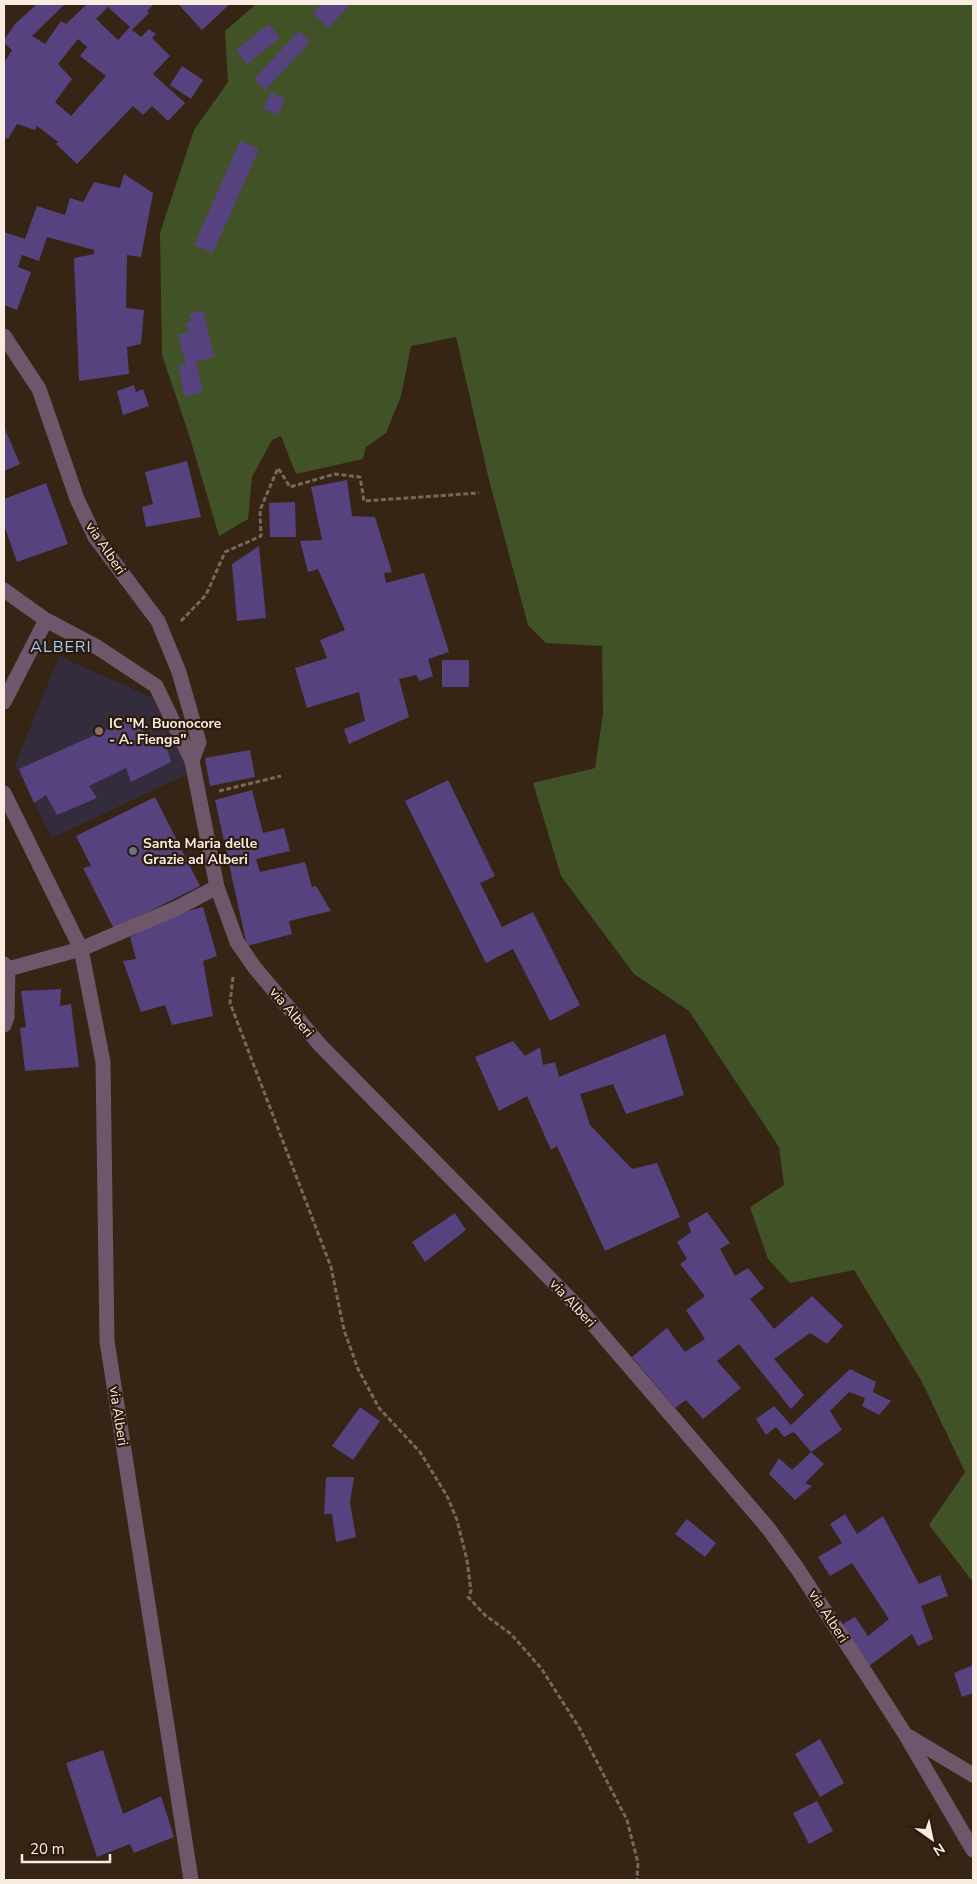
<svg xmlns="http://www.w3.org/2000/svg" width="977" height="1884" font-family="'Nunito Sans',sans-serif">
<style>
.education{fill:#332c3d}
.green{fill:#415227}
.building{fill:#56427f;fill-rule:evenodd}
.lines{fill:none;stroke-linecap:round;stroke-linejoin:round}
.path{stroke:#78685a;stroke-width:3;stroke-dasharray:5 2.5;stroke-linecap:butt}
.minor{stroke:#6e566b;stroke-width:15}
.education-dot{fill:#8d6e63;stroke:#2c1b0b;stroke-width:2}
.worship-dot{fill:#6b7280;stroke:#2c1b0b;stroke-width:2}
.labels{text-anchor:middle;stroke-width:4.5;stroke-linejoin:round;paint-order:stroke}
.street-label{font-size:14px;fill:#f9ede2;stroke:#2c1b0b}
.poi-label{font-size:14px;font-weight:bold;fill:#f9ede2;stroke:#2c1b0b;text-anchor:start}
.quarter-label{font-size:16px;letter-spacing:1px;fill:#9cd1fb;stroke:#2c1b0b}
</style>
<rect width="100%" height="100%" fill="#362414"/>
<path class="education" d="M59,656l94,42 37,75 -138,65 -37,-73z"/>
<path class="green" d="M256,4h717v1578l-44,-57 36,-53 -43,-90 -68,-112 -64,13 -22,-24 -18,-52 34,-22 -5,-38 -90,-136 -55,-37 -73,-98 -28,-93 62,-15 8,-54 -1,-68 -56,-3 -18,-18 -39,-145 -33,-143 -45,9 -10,50 -15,37 -20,14 -3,12 -67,15 -15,-38 -9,4 -20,37 -4,42 -29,17 -29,-98 -28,-83 -2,-122 34,-103 34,-48 -3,-51z"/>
<path class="building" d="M37,4h28l-33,32 13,8 16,-23 5,3 21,-20h67l-7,7 2,2 -17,17 9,7 8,-8 7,5 -4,4 18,18 -17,18 32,29 -17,18 -16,-15 -9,9 -10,-9 -56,58 -21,-20 2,-2 -21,-16 -2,4 -18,-6 -9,15 -4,-2v-74l8,-13 -8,-7v-3l11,-16zM108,7l22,20 -12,13 -22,-21zM78,39l9,8 -7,9 26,20 -35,40 -16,-14 17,-23 -14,-15z
M178,4h52l-28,26z
M321,4h30l-23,24 -15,-15z
M269,24l11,14 -33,26 -11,-14z
M299,31l11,11 -45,48 -11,-11z
M182,66l21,14 -12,19 -21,-14z
M271,92l14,7 -7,16 -15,-7z
M240,141l19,8 -46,104 -19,-8z
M124,174l29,19 -12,64 -14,-2 -1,53 18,2 -3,34 -14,3 2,27 -50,7 -5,-123 20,-4v-4l-47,-13 -8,24 -17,-6 -4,12 13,5 -14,38 -13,-5v-73l21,7 12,-33 28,9 5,-17 13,4 11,-20 26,6z
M203,310l11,47 -18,5 7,30 -18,5 -7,-31 8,-2 -8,-29 12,-3 -5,-8 7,-4 -4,-6z
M134,385l2,7 7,-3 6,17 -26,9 -6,-24z
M4,427l16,37 -16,7z
M187,461l14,56 -55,10 -4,-20 11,-3 -8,-32z
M347,480l5,36 23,1 17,55 -8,1 2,10 38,-10 25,79 -21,7 5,17 -13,5 -4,-6 -17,4 10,38 -60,27 -5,-15 21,-8 -6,-29 -52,16 -12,-40 32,-10 -7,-18 25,-10 -27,-61 -10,3 -8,-31 22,-1 -11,-53z
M46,483l22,61 -51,18 -13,-37v-26z
M295,502l1,35h-26l-1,-34z
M259,546l7,72 -29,3 -5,-57z
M442,660h27v27h-27z
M137,716l11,26 15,-8 8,28 -40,20 -5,-14 -37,18 8,12 -40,17 -11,-20 -12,8 -15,-34z
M250,750l5,27 -45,9 -5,-28z
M448,780l47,96 -15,7 22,44 31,-15 47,93 -30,16 -37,-72 -27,14 -81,-162z
M252,790l11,43 21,-5 6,23 -34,8 4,13 45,-10 7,25 4,-1 15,25 -42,10 3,13 -45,12 -32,-146z
M155,797l45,89 -86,43 -31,-61 8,-2 -15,-30z
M203,907l14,49 -14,5 10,55 -41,9 -7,-20 -24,7 -18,-51 13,-2 -6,-22 46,-23z
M61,989l-1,17 11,-2 8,63 -54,4 -5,-43 6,-1 -5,-36z
M665,1034l19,61 -58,19 -13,-30 -33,10 10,31 42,44 25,-6 23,54 -75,34 -48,-105 -6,4 -24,-54 -28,15 -24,-54 38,-16 12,15 15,-9 3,18 12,-3 4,15z
M707,1212l23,31 -10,6 15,27 13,-8 16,20 -14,11 24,30 38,-33 31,30 -16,18 -17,-11 -36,26 30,36 -13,14 -52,-65 -22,17 24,27 -38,31 -17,-19 -11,8 -43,-51 35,-29 18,24 20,-13 -19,-29 19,-14 -25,-32 7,-5 -10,-17 14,-10 -3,-9z
M455,1213l11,17 -41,32 -13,-20z
M850,1369l26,13 -3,10 18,9 -12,14 -17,-9 3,-8 -16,-6 -19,19 12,19 -31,22 13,12 -19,19 7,3 -17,14 -26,-26 10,-16 13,12 19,-18 -17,-20 -10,5 -8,-10 -10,8 -10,-16 18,-13 17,19z
M360,1407l20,14 -27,39 -21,-14z
M326,1477h28l-4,26 6,34 -20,5 -4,-28h-8z
M845,1514l12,20 26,-18 36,68 21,-9 8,21 -27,10 12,33 -15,7 -6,-12 -43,32 -28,-41 14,-8 13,19 21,-17 -37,-56 -22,13 -12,-19 24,-14 -12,-19z
M687,1519l29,24 -11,14 -30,-23z
M973,1665v28l-11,4 -8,-24z
M820,1739l24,44 -24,14 -25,-43z
M103,1750l20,64 38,-18 13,41 -40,16 -4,-9 -33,13 -31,-94z
M817,1801l16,30 -24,13 -16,-31z"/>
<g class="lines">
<path class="path" d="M181,621l25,-26 19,-43 36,-16 -1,-26 18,-42 12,19 45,-13 25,3 4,24 115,-8
M219,791l62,-15
M233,977l-3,26 101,264 13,63 14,39 21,39 41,44 27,44 10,24 10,40 4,31 -3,6 17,18 26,19 30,34 39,61 47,91 11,43 -1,17"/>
<path class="minor" d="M4,336l35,53 38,110 18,38 63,84 21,51 20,70 -7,19 25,126 20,55 18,26 65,77 260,264 188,219 29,40 66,101 42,65 68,116
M4,590l42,30 51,27 59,39 36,75
M4,702l42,-82
M4,793l77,156 22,113 4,279 84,539
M4,964l4,5 73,-20 96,-41 40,-21
M4,1025l3,-8 1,-48
M906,1735l67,40"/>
</g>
<circle class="education-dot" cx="99" cy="731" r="5"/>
<circle class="worship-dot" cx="133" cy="851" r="5"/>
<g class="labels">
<g class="street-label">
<text transform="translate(106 548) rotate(56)" y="5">via Alberi</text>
<text transform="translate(292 1012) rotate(50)" y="5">via Alberi</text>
<text transform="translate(573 1303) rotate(47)" y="5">via Alberi</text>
<text transform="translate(119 1416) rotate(81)" y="5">via Alberi</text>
<text transform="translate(829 1616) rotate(57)" y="5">via Alberi</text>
</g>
<g class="poi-label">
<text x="109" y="728">IC "M. Buonocore<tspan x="109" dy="16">- A. Fienga"</tspan></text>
<text x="143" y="848">Santa Maria delle<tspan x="143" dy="16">Grazie ad Alberi</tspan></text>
</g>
<g class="quarter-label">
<text x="61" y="652">ALBERI</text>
</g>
</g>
<rect width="977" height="1884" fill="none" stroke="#f9ede2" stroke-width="10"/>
<g transform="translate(932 1839) rotate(147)" stroke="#2c1b0b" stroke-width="4" paint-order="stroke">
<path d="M0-4L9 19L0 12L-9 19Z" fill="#f9ede2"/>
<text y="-8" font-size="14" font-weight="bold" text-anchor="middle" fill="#f9ede2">N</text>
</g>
<path d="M22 1854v8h88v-8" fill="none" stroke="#f9ede2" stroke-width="2.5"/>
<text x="30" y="1854" font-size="15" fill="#f9ede2" stroke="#2c1b0b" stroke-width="4" paint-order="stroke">20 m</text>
</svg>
